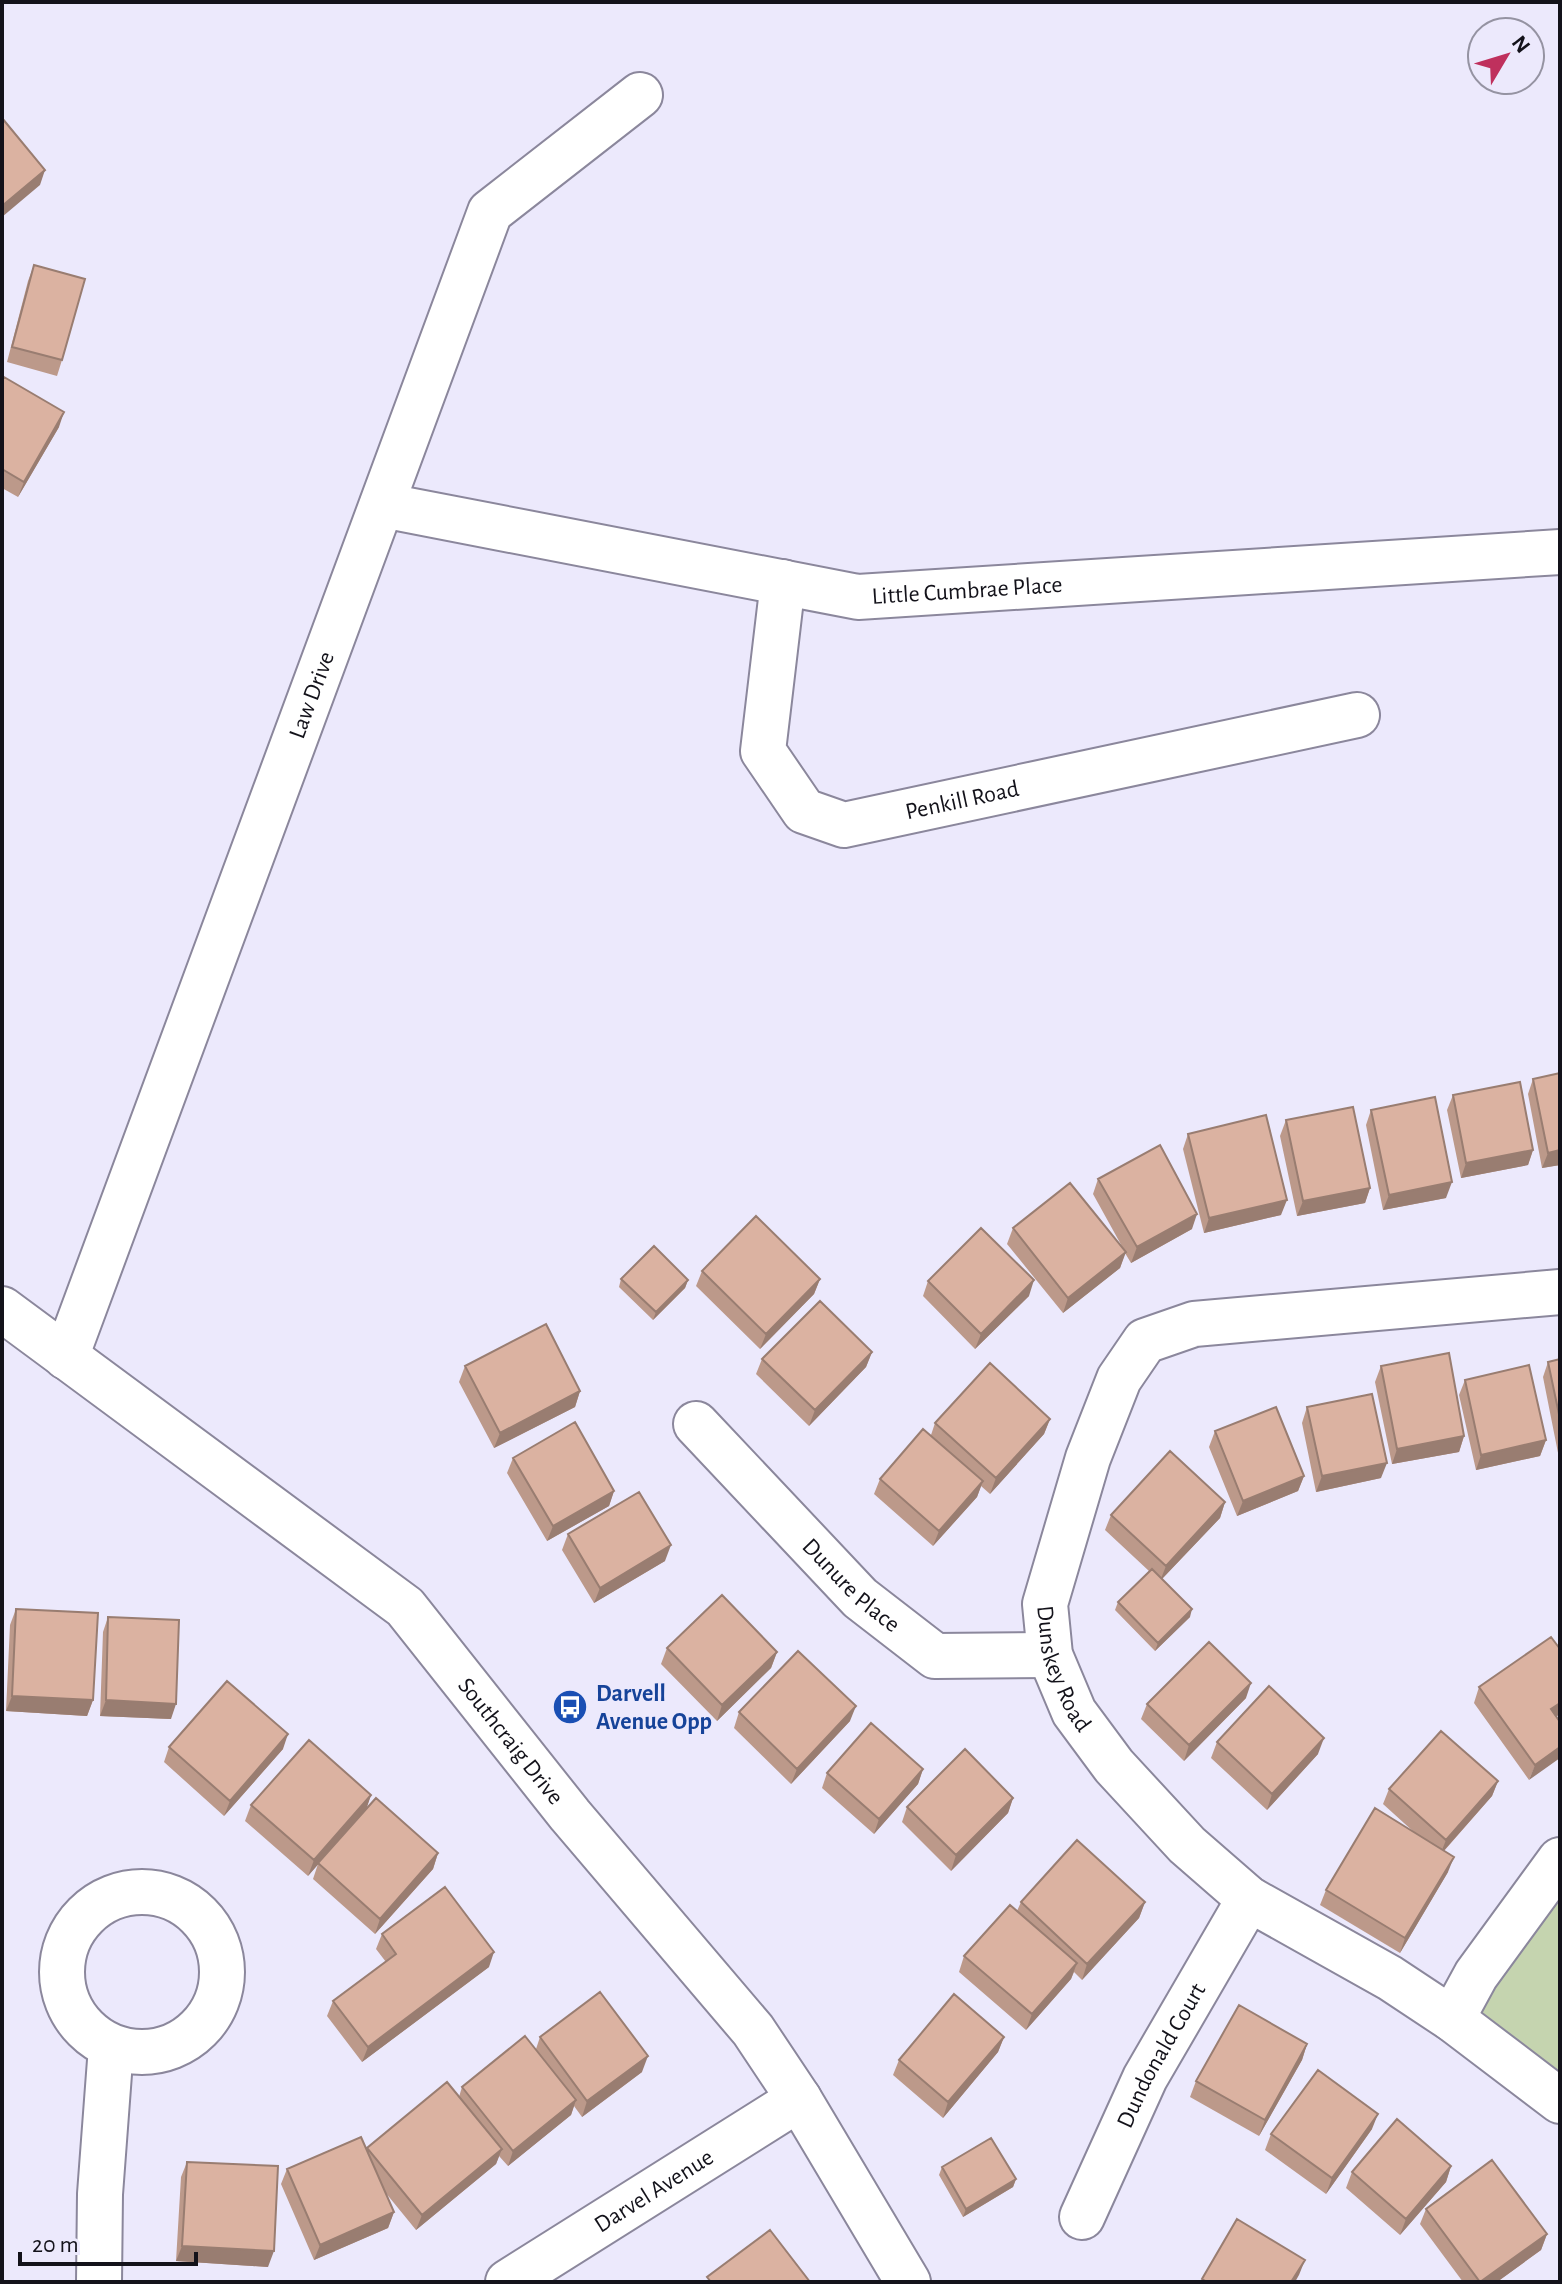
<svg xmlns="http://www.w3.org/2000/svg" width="1562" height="2284" font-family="'Alegreya Sans',sans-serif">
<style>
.green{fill:#c5d4af}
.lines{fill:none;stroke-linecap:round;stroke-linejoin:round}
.minor-casing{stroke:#8b879c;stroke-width:48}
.minor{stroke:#fff;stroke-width:44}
.wall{fill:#bc998a}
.shaded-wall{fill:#997d71}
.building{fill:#dbb2a1;stroke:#997d71;stroke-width:2}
.labels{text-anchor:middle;stroke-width:6;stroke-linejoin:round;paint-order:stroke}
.street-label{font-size:24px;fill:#13121a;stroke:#ece9fc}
.transit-label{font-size:24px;font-weight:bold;fill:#164399;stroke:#ece9fc;text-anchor:start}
</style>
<rect width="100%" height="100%" fill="#ece9fc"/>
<path class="green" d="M1560,1871v224l-98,-78z"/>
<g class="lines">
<g class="minor-casing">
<g id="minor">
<path id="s1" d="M382,505l476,92 702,-45"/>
<path id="s2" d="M783,582l-20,169 41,60 40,14 513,-110"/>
<path id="s3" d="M1560,1292l-366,32 -49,17 -26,38 -31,79 -43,146 5,51 24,57 40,54 73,79 62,54 141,79 62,41 108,82"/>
<path id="s4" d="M2,1309l403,298 165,208 183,215 46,69 109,183"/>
<path id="s5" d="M66,1357l424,-1145 150,-117"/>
<path id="s6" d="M696,1424l164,174 75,58 115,-1"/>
<circle cx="142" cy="1972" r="80"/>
<path d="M1452,2019l24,-44 84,-115"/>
<path id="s7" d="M1082,2217l63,-139 104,-179"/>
<path d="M99,2282l1,-88 11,-147"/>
<path id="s8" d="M508,2282l291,-183"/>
</g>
</g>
<use href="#minor" class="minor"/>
</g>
<path class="wall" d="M34,265l28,95 -5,16 -50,-14 21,-81z
M2,380l57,47 -41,70 -16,-9z
M1560,1073v92l-18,3 -14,-74 5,-15z
M1453,1095l80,55 -5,15 -67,13 -14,-68z
M1371,1110l75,88 -63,12 -17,-85z
M1286,1120l84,68 -5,15 -68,13 -17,-80z
M1188,1134l93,81 -77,18 -21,-84z
M1098,1179l94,50 -61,34 -6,-10 -5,15 -57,45 -56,-69 6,-16 111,22 -31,-56z
M702,1271l118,8 -6,15 -54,55 -64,-63z
M621,1279l67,1 -3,8 -32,32 -34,-33z
M928,1281l101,15 -54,53 -52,-53z
M872,1352l-6,15 -57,59 -53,-52 6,-15z
M1560,1359v99h-1l-16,-81 5,-15z
M465,1366l115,25 -5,16 -81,41 -35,-66z
M1381,1366l83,70 -5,16 -67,12 -17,-82z
M1465,1380l81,60 -6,16 -64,14 -17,-75z
M1307,1407l74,71 -65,14 -14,-69z
M1050,1419l-6,15 -54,60 -9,-8 -4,11 -44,49 -59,-52 6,-15 51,-44 4,-12z
M1215,1431l89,45 -6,15 -61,25 -28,-69z
M513,1458l101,33 -5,15 -62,35 -40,-68z
M1225,1502l-5,16 -58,61 28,38 -35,34 -40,-41 3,-8 31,-31 -44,-41 6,-15z
M568,1534l97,27 -71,42 -32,-53z
M16,1609l77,91 -6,16 -81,-5 4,-86z
M108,1617l63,102 -71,-3 3,-84z
M667,1648l110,4 -6,16 -54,53 -56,-57z
M1479,1687l77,30 -27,63 -55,-77z
M1246,1698l-62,63 -43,-42 6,-15z
M739,1712l111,9 -59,63 -57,-56z
M1217,1742l101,12 -51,56 -56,-52z
M169,1747l114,2 -59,67 -60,-54z
M923,1769l-5,15 -44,50 -52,-46 5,-15z
M1498,1781l-6,15 -48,55 4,21 -48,81 -80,-48 6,-15 89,-57 -32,-29 6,-15z
M371,1795l-5,14 72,44 -5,16 -58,65 -62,-55 5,-15 -10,12 -63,-55 6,-16z
M1013,1798l-5,15 -57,58 -49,-49 5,-15z
M1021,1902h124l-6,16 -57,62 -8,-8 -3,7 -45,51 -67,-58 5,-16 53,-45z
M382,1934l107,33 -127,95 -35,-46 6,-15 53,-39 -10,-13z
M540,2037l102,35 -60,45 -8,-11 -3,9 -63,51 -9,-10 -3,8 -80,66 -31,-38 9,20 -6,16 -74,32 -33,-76 6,-15 79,-19 1,-2 92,-51 3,-10 74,-38z
M1004,2037l-6,15 -55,66 -50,-43 6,-15z
M1307,2044l-5,16 -43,76 -69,-39 6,-16z
M1372,2129l-46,65 -61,-44 6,-16z
M187,2162l81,105 -92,-6 5,-84z
M1451,2166l-5,16 -46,53 -54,-47 6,-16z
M942,2167l74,12 -3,8 -50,30 -24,-42z
M1426,2209l121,25 -6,16 -44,32h-34l-43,-58z"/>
<path class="shaded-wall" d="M45,170l-5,15 -38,32v-11z
M64,412l-5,15 -41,70 6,-15z
M1533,1150l-5,15 -67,13 5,-15z
M1560,1150v15l-18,3 6,-15z
M1452,1182l-6,16 -63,12 6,-15z
M1370,1188l-5,15 -68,13 6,-15z
M1287,1200l-6,15 -77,18 5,-15z
M1197,1214l-5,15 -61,34 6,-16z
M1126,1252l-6,16 -57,45 5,-15z
M820,1279l-6,15 -54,55 6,-15z
M688,1280l-3,8 -32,32 3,-8z
M1034,1280l-5,16 -54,53 6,-15z
M872,1352l-6,15 -57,59 6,-16z
M580,1391l-5,16 -81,41 6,-15z
M1050,1419l-6,15 -54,60 6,-16z
M1464,1436l-5,16 -67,12 5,-15z
M1546,1440l-6,16 -64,14 5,-15z
M1387,1463l-6,15 -65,14 6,-16z
M1304,1476l-6,15 -61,25 6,-15z
M983,1481l-6,16 -44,49 6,-15z
M614,1491l-5,15 -62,35 6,-15z
M1225,1502l-5,16 -60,63 6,-15z
M671,1545l-6,16 -71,42 6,-15z
M1192,1609l-2,8 -35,34 3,-8z
M777,1652l-6,16 -54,53 5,-16z
M1251,1683l-5,15 -62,63 5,-16z
M12,1696l81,4 -6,16 -81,-5z
M106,1700l70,4 -5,15 -71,-3z
M1560,1703v11l-15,11 6,-16z
M856,1706l-6,15 -59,63 6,-15z
M288,1734l-5,15 -59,67 6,-15z
M1324,1738l-6,16 -51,56 5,-16z
M1560,1747v11l-31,22 6,-15z
M923,1769l-5,15 -44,50 5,-15z
M1498,1781l-6,15 -52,59 6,-15z
M371,1795l-5,15 -58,66 6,-16z
M1013,1798l-5,15 -57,58 5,-16z
M438,1853l-5,16 -58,65 5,-15z
M1454,1857l-6,15 -48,81 5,-15z
M1145,1902l-6,16 -57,62 5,-16z
M494,1952l-5,15 -127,95 6,-15z
M1077,1963l-6,16 -45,51 6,-16z
M1004,2037l-6,15 -55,66 5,-16z
M1307,2044l-5,16 -43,76 6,-16z
M648,2056l-6,16 -60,45 5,-16z
M576,2100l-5,15 -63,51 5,-15z
M1378,2114l-6,15 -46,65 6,-16z
M502,2149l-6,15 -80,66 6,-15z
M1451,2166l-5,16 -46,53 6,-16z
M1016,2179l-3,8 -50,30 3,-8z
M394,2212l-6,16 -74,32 6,-15z
M1547,2234l-6,16 -44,32h-16z
M182,2246l92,5 -6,16 -92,-6z
M1305,2260l-6,15 -4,7h-4z"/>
<path class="building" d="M2,118l43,52 -43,36z
M34,265l51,14 -23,81 -50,-13z
M4,377l60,35 -40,70 -22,-13v-89z
M1560,1073v77l-12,3 -15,-74z
M1520,1082l13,68 -67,13 -13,-68z
M1435,1097l17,85 -63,13 -18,-85z
M1353,1107l17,81 -67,13 -17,-81z
M1266,1115l21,85 -78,18 -21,-84z
M1160,1145l37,69 -60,33 -39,-68z
M1070,1183l56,69 -58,46 -55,-70z
M756,1216l64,63 -54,55 -64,-63z
M981,1228l53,52 -53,54 -53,-53z
M654,1246l34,34 -32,32 -35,-33z
M820,1301l52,51 -57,58 -53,-51z
M546,1324l34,67 -80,42 -35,-67z
M1449,1353l15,83 -67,13 -16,-83z
M1560,1359v60l-12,-57z
M990,1363l60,56 -54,59 -61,-55z
M1529,1365l17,75 -65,15 -16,-75z
M1372,1394l15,69 -65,13 -15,-69z
M1276,1407l28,69 -61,25 -28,-70z
M575,1422l39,69 -61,35 -40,-68z
M923,1429l60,52 -44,50 -59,-52z
M1170,1451l55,51 -59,64 -55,-51z
M639,1492l32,53 -71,43 -32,-54z
M1152,1569l40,40 -34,34 -40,-41z
M722,1595l55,57 -55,53 -55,-57z
M16,1609l82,4 -5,87 -81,-4z
M108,1617l71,3 -3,84 -70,-4z
M1551,1637l9,12v54l-9,6 9,13v25l-25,18 -56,-78z
M1209,1642l42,41 -62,62 -42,-41z
M798,1651l58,55 -59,63 -58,-57z
M227,1681l61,53 -58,67 -61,-54z
M1269,1686l55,52 -52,56 -55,-52z
M871,1723l52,46 -44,50 -52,-46z
M1441,1731l57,50 -52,59 -57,-51z
M309,1740l62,55 -57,65 -63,-55z
M965,1749l48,49 -57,57 -49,-48z
M376,1798l62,55 -58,66 -62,-56z
M1375,1808l79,49 -49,81 -79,-48z
M1077,1840l68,62 -58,62 -66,-62z
M445,1887l49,65 -126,95 -35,-46 63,-47 -14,-20z
M1010,1905l67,58 -45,51 -68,-58z
M600,1992l48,64 -61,45 -47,-64z
M954,1994l50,43 -56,65 -49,-42z
M1239,2005l68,39 -42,76 -69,-39z
M525,2036l51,64 -63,51 -51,-64z
M1318,2070l60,44 -46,64 -61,-44z
M447,2082l55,67 -80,66 -55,-67z
M1397,2119l54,47 -45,53 -54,-47z
M361,2137l33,75 -74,33 -33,-76z
M991,2138l25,41 -50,30 -24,-42z
M1492,2160l55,74 -67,48 -54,-73z
M187,2162l91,4 -4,85 -92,-5z
M1237,2219l68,41 -14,22h-84l-5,-3z
M770,2230l40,52h-99l-4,-5z"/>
<defs>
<g id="bus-disc" transform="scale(1.8)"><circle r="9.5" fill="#1a4fb4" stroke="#ece9fc"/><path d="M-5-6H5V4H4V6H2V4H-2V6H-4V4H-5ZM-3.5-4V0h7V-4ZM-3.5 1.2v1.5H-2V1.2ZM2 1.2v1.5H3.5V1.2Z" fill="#fff"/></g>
</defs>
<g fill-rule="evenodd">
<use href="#bus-disc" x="570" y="1707"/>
</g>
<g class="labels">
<g class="street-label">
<text dy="8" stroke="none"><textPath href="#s1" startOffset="594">Little Cumbrae Place</textPath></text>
<text dy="8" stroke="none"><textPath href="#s5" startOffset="706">Law Drive</textPath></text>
<text dy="8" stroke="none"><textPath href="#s2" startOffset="406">Penkill Road</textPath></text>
<text dy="8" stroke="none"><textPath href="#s6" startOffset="224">Dunure Place</textPath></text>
<text dy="8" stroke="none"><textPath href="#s3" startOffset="770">Dunskey Road</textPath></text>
<text dy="8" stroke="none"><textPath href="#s4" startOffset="672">Southcraig Drive</textPath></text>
<text dy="8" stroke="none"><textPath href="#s7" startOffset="180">Dundonald Court</textPath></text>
<text dy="8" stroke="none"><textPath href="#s8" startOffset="172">Darvel Avenue</textPath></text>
</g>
<g class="transit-label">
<text x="596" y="1701">Darvell<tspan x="596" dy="28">Avenue Opp</tspan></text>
</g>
</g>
<rect width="1562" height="2284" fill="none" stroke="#13121a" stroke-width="8"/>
<g transform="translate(1506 56) rotate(52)"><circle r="38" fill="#ece9fc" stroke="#9593a2" stroke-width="2"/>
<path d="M0-6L14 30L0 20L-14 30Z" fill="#bf305d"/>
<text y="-12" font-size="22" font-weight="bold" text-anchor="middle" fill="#13121a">N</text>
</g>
<path d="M20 2252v12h176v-12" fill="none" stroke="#13121a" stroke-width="4"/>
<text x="32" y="2252" font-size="24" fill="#13121a" stroke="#ece9fc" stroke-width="6" paint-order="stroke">20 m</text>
</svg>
